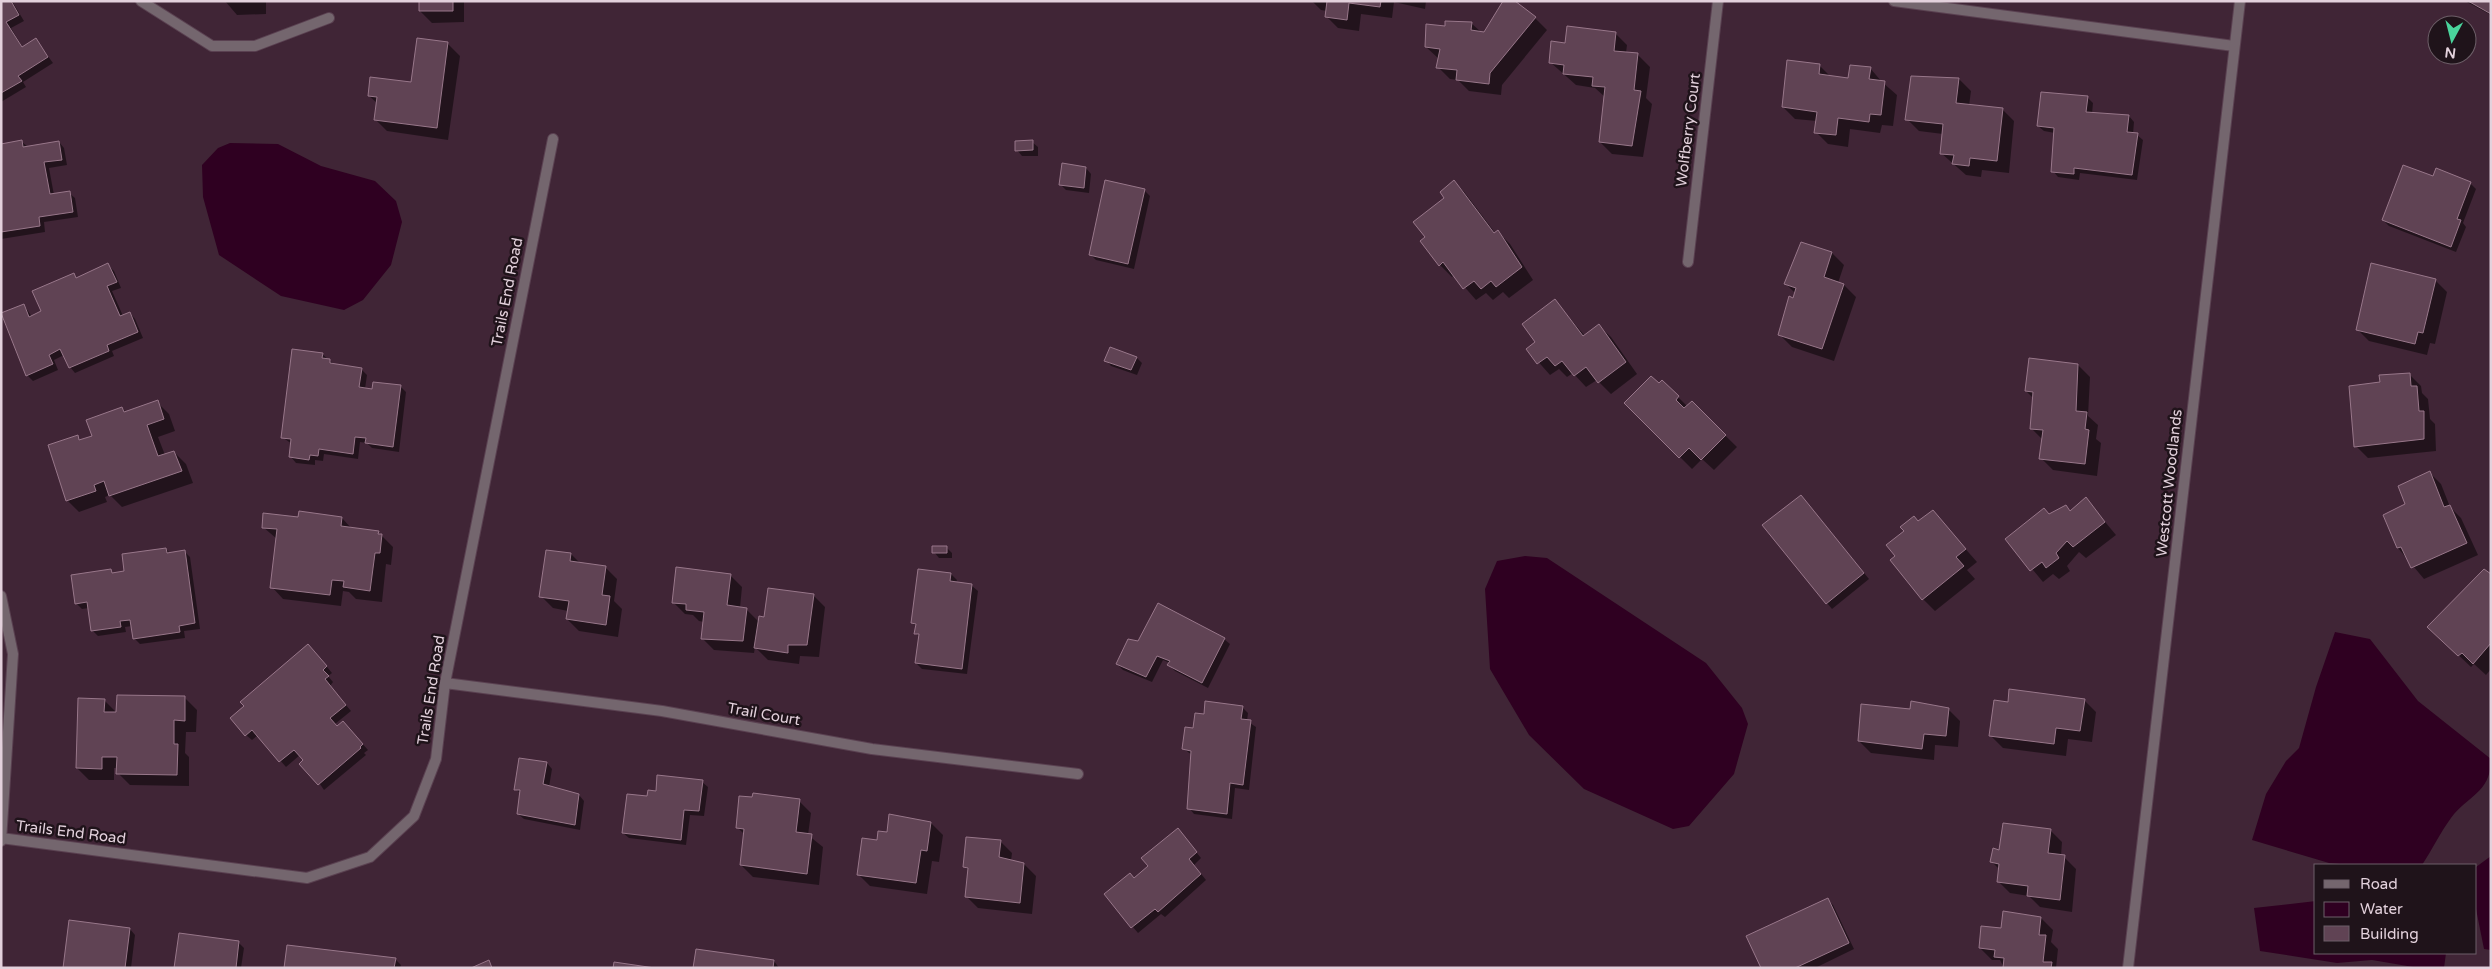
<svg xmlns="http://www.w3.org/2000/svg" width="2492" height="969" font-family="'Varela Round',sans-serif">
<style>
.water{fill:#2f0021}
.shadow{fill:#0007}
.building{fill:#604354;stroke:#98778a}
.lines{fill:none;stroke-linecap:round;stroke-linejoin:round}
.minor-casing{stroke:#5a4151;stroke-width:12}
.tertiary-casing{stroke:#5a4151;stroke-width:12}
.minor{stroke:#74666e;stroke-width:10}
.tertiary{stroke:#74666e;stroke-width:10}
.labels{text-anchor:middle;stroke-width:5;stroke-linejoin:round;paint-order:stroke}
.street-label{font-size:15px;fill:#e3d1dc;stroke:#1f131a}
</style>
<rect width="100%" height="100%" fill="#402536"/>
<path class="water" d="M230,143l48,1 43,22 54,15 21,20 6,21 -11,43 -28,35 -19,10 -63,-14 -62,-41 -16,-58 -1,-32 16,-17z
M1525,556l22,2 159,105 36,45 6,16 -14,50 -45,52 -16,3 -89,-40 -55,-54 -39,-66 -5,-80 12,-28z
M2335,632l35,7 48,62 73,58c0,34 -23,36 -40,59 -11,15 -19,32 -29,47h-72l-21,-2 -77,-23 14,-46 20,-33 13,-13 17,-61z
M2491,856v94l-7,-1 -8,-40v-42z
M2316,901v52h130l-2,15h-25l-47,-8 -35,3 -77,-12 -6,-43z"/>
<path class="shadow" d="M1,1h11l12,20 -13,7 12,20 13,-8 17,23 -30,19 3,5 -25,15z
M225,1h41v13l-29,1z
M420,1h44v21l-32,1 -12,-12z
M1312,1h114l-1,8 -31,-7 -2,16 -31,-4 -2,17 -21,-3 -12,-12 1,-5 -6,-1z
M2465,1h26v14z
M1535,18l12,12 -45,55 -1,10 -32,-4 -11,-11 -8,-1 -12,-12 1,-8 -13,-12 20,-20 25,-4 10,9 4,1z
M1615,33l12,12 -1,8 12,2 12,12 -4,31 6,6 -9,53 -31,-3 -12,-12 5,-45 -10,-9 -19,-3 -26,-23 16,-18z
M418,39l30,5 12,12 -12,84 -61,-9 -12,-12 2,-16 -8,-7 43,-12z
M1820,66l11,11 18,2 21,-11 12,14 15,13 -4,31 -11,-1 -2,8 -30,-4 -2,18 -20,-3 -12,-12 1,-11 -22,-2 -12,-12z
M1959,79l12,12 -2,15 33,3 12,12 -5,52 -27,-3 -1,7 -15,-2 -25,-22 2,-19 -24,-3 -12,-12z
M2088,98l5,5 -1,11 37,2 5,6 -1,12 4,1 6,5 -6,40 -57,-7 -1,7 -21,-3 -5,-6 2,-38 -11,-2 -6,-5z
M22,142l6,5 31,-5 5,6 3,17 -18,3 5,27 15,-2 6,5 3,19 -34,5 1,10 -44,7v-94z
M1032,142l6,5v9h-16l-5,-6z
M1086,168l5,6 -2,19 -23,-3 -6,-6z
M2433,177l37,6 6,6 -13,34 3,4 -10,25 -67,-26 -6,-6z
M1454,181l11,12 31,41 2,-2 12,12 23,36 -24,18 -6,-6 -10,8 -7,-7 -10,7 -22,-25 -2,2 -12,-12 -13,-27z
M1144,190l6,6 -16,73 -38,-9 -6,-6z
M1801,243l31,10 12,12 -6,18 6,2 12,12 -22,64 -42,-14 -12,-12 16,-41 -10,-10z
M108,265l6,6 7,17 -9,3 11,25 7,-3 5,6 8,19 -31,13 2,5 -39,17 -5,-6 -6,-12 -10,5 4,10 -25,11 -6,-6 -26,-60 23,-10 8,12 11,-5 30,-38 4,4z
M2435,280l12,12 -12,52 -5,-1 -3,12 -58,-14 -12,-12z
M1555,301l30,35 14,-10 12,11 26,37 -26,20 -14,-14 -11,7 -13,-14 -6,4 -8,-8 -9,6 -23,-26 10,-7z
M322,354l13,11 26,4 6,6 -2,14 8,1 28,-3 5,5 -7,60 -27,-4 -5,-5 -7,-1 -2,17 -34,-5 -1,7 -8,-1v5l-19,-2 -5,-6 1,-13 -10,-7z
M1137,358l5,5 -5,12 -26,-9 -5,-6z
M2078,365l12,12 -2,39 10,9 -2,14 5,4 -4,33 -44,-6 -12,-12 2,-18 -12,-12 3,-29 -8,-8z
M2409,374l12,12 1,7 6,6 2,20 5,5 1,27 -68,7 -12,-12 25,-63z
M1662,381l26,26 4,-4 45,44 -23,23 -12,-11 -10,10 -66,-66z
M157,402l12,12 6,17 -17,6 7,18 9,-3 12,12 7,19 -71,24 -12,-12 -5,2 2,5 -28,10 -12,-12 10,-63 4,4 12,-4 29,-29 4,4z
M2429,472l12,12 9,23 11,11 17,37 -54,24 -26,-31 9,-44z
M2086,499l30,36 -30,23 -7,-6 -12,14 3,5 -11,8 -6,-5 -10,8 -36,-43 58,-33 6,6z
M1806,502l63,77 -37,30 -5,-6z
M1933,512l44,50 -10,8 8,9 -40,32 -12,-12 -26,-43 22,-33z
M300,518h42l10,11 26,3 15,15 -2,18 -5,-1 -4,38 -26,-3 -7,-7 -6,-1 -2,15 -58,-7 -11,-12 5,-48 -14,-12z
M946,547l6,6v5h-13l-5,-6z
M166,549l4,4 14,-2 6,6 10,72 -16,2 1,7 -45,6 -6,-6 -2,-12 -7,1 1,5 -28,4 -6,-6 -3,-22 -7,1 -6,-6 35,-32 3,3 11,-2z
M571,554l9,9 25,4 12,12 -3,22 8,8 -4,28 -39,-6 -12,-12 1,-8 -15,-3 -12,-12z
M919,570l32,4 6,6 -1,3 16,3 6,5 -11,83 -45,-5 -6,-6 3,-26 -3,-4v-7l-4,-3z
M730,575l12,12 -2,21 6,1 13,13 54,-27 12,12 -6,50 -19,-1 -1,8 -31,-4 -13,-13 -1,6 -40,-3 -12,-12 2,-16 -5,-1 -6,-6 -8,-1 -12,-12z
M2491,576v93l-5,6 -12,-11 -3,3 -42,-40z
M1224,639l6,5 -22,44 -33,-17 -6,-6 1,-2 -7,-3 -11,22 -29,-12 -6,-6 22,-22z
M314,651l18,22 -4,3 5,6 -3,4 21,25 -16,13 2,3 6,-5 25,28 -4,3 2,2 -42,35 -24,-35 -14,12 -28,-32 -6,5 -6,-5z
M185,698l12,12 -1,22h-10l-1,21 4,4v29l-59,-1 -12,-12v-5h-4v12h-25l-12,-12 27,-68 13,13z
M2084,700l12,12 -4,30 -24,-3 -2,17 -63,-8 -12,-12 18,-33z
M1242,707l6,6 -1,8 9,6 -7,63 -14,-2 -3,31 -38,-5 -5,-6 3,-53 -8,-6 21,-34z
M1948,709l12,12 -2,26 -23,-2 -1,15 -63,-7 -12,-12 52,-30z
M520,760l27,3 5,6 -3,18 30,8 5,6 -4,29 -56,-11 -6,-5 3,-20 -5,-5z
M702,782l6,5 -4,29 -14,-1 -4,30 -57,-7 -6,-5 25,-35 9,-6z
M799,801l12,12 -3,22 15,12 -4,38 -66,-8 -12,-12 4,-30 -8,-8z
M931,823l12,12 -4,27 -7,-1 -5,33 -57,-8 -12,-12 20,-32 10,-8z
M2050,830l12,12 -1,14 3,1 12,12 -4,43 -32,-5 -11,-11 -19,-3 -12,-12 2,-11 -8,-8 9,-11z
M1183,836l18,22 -7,7 12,15 -41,37 -4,-3 -23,19 -33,-39 29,-15z
M1000,841l12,12 -1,8 13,3 12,12 -4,38 -54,-6 -12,-12 3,-25 -4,-4z
M1827,899l6,6 21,44 -39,19h-53z
M2041,918l12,12 -2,12 7,7 -2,19h-52l-4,-8h-8l-12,-12z
M130,929l5,6 -4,33h-67z
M238,942l6,6 -3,20h-66z
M395,959l6,6 -1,3h-115z
M774,961l5,7h-84z"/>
<path class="building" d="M1,1h10l8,14 -13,7 16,25 14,-9 12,19 -30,19 4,5 -21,12z
M419,1h34v10h-34z
M1327,1h54l-1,6 -31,-4 -2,17 -22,-3z
M1503,1h12l21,16 -46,56 -1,11 -33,-4 1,-10 -21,-2 4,-19 -15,-2 1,-23 19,2v-5l27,1 -1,8 13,2z
M2468,1h23v13z
M1567,26l49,6 -2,19 24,2 -4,37 7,1 -9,55 -33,-4 6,-55 -13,-1 1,-9 -30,-3 1,-9 -15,-2 2,-22 14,2z
M417,38l31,4 -11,86 -63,-8 3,-23 -9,-1 2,-19 41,5z
M1787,60l33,4 -1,10 29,4 2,-13 21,2 -2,12 16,2 -4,34 -11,-1 -1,8 -31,-4 -2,17 -22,-2 3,-21 -35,-5z
M1911,76l48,2 -3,25 47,5 -6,53 -27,-3 -1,8 -17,-2 2,-9 -14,-1 3,-30 -38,-4z
M2041,92l47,4 -2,16 43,3 -2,17 11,1 -6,42 -58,-7v6l-23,-2 3,-44 -17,-2z
M22,140l1,7 36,-6 3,19 -18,2 6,32 20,-3 3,21 -34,5 1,9 -39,6v-88z
M1033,140v10l-18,1v-10z
M1062,163l24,4 -2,21 -25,-3z
M2403,165l30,11 3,-8 35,14 -14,37 4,1 -10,27 -69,-27z
M1105,180l40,9 -17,75 -39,-9z
M1454,180l40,53 4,-3 24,37 -26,20 -5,-6 -10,8 -7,-8 -11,8 -20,-27 -4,4 -19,-25 5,-4 -12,-15 31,-24 -4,-6z
M1801,242l31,10 -8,25 20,7 -22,65 -44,-14 11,-39 4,2 3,-10 -12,-4z
M108,263l9,19 -10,4 13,30 10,-4 8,20 -31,13 2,6 -40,17 -9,-19 -11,6 4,9 -27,12 -25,-63 23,-9 5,13 12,-6 -9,-20 42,-18 2,5z
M2371,263l65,16 -13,54 -5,-1 -3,12 -59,-14z
M1555,299l28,37 16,-12 27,38 -28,21 -12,-16 -12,9 -12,-15 -7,5 -8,-9 -10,7 -11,-15 9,-7 -13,-18z
M1110,347l27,10 -6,13 -27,-9z
M292,349l31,4 -1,5 8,1v4l32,5 -3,19 13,2 1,-7 28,3 -8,62 -28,-4 1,-5 -11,-1 -2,17 -34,-5 -1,7 -8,-1 -1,5 -20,-3 2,-18 -10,-1z
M2029,358l49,6 -2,47 11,1 -2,17 4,1 -4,34 -46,-5 4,-29 -13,-1 3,-37 -8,-1z
M2410,373l1,13h6l2,25h5v28l-70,8 -5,-61 31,-4 -1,-7z
M1651,376l8,7 3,-3 17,16 -3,4 8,8 8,-7 34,34 -25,25 -12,-12 -10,10 -55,-55z
M158,400l6,19 -17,6 11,31 16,-5 8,20 -73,25 -5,-15 -10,4 2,6 -30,10 -18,-56 30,-10 1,5 13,-4 -6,-16 36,-13 2,5z
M2430,471l14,36 6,-2 17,38 -56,25 -10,-21 -4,1 -14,-33 22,-11 -7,-18z
M1801,495l63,78 -38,31 -64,-79z
M2086,497l19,25 -32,25 -6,-6 -11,12 3,5 -13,10 -4,-6 -12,9 -25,-32 39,-31 5,6 17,-9 4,6z
M1933,510l33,39 -10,8 8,9 -42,34 -32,-40 5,-4 -9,-11 18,-14 -4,-4 14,-11 4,5z
M299,511l43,6 -1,9 38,5 -1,3h4l-2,19h-5l-5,38 -27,-4 1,-6 -12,-1 -2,15 -60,-7 7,-59 -15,-1 1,-15 35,4z
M932,546h15v7h-15z
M166,548l1,5 18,-3 10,73 -16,3 1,6 -47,7 -3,-19 -10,1 1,6 -30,4 -4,-29 -12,2 -4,-29 40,-6 1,4 12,-2 -2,-17z
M546,550l25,3 -1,8 36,5 -4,29 8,1 -4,29 -40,-6 3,-18 -30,-4z
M676,567l55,7 -4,31 20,3 -4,33 -42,-2 3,-27 -18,-2v-6l-14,-1z
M918,569l33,4 -1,8 22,3 -10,85 -47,-6 4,-29h-5l2,-10 -5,-1z
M2484,569l7,5v69l-18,21 -11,-11 -4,3 -31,-29z
M768,588l46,6 -7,51h-19v8l-34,-5 5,-32 5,1z
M1158,603l67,35 -23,45 -35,-18 3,-4 -13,-5 -11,21 -30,-13 12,-25 10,2z
M308,644l19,22 -4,4 6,6 -4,3 21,26 -16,13 7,8 6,-5 20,23 -3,3 1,1 -43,37 -19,-21 4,-4 -9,-10 -15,12 -27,-32 -7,6 -15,-18 14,-12 -4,-4z
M2009,689l76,10 -5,32 -24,-3 -2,16 -65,-8 5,-36 14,2z
M117,695l68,1v25l-11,-1v24h4l-1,31 -61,-1 1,-17h-15v12l-26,-1 2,-70 27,1 -1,13h12z
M1205,701l38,5 -2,13 10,1 -8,65 -13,-2 -3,31 -40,-5 4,-58 -9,-2 3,-22 8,1 2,-15 9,1z
M1911,701l38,7 -3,28 -22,-2 -2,15 -64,-8 3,-37 49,5z
M519,758l28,4 -4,22 36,10 -4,31 -58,-11 3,-24h-6z
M657,775l46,5 -4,31 -15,-1 -3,30 -59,-7 5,-39 20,2 1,-6 8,1z
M753,793l47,6 -4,33 16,2 -5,40 -67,-9 4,-36 -8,-1 3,-32 13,1z
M889,814l42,8 -4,29 -6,-1 -5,33 -59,-8 5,-37 15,2 1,-9 9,1z
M2003,823l48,6 -3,24 17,2 -5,45 -33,-4 1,-10 -31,-4 2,-18 -9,-2 3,-14 6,2z
M1178,828l19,24 -8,7 12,15 -43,38 -3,-3 -24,19 -27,-34 26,-21 4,5 14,-12 -7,-8z
M966,837l35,3 -2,17 25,6 -4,40 -55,-6 3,-29 -5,-1z
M1828,898l21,45 -54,25h-34l-15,-32z
M2003,911l38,6 -2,18h7l-3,27h9l-1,6h-48l1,-10 -10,-1 1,-7 -16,-2 2,-22 20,2z
M69,920l61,8 -5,40h-62z
M179,933l60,8 -3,27h-62z
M287,945l109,13 -2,10h-110z
M696,949l78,11 -1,8h-80z
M489,960l3,8h-21z
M614,962l41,6h-42z"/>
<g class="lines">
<g class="minor-casing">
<path id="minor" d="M141,1l71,45h43l74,-28
M1894,1l340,45
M1688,262l30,-261
M1,596l12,58 -12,187
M445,683l217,28 210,38 206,25
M1,838l306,40 63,-21 44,-41 22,-57 9,-76 108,-544"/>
</g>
<g class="tertiary-casing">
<path id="tertiary" d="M2128,968l112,-967"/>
</g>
<use href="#minor" class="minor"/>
<use href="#tertiary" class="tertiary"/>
</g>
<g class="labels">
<g class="street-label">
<text transform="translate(1688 130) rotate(-83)" y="5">Wolfberry Court</text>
<text transform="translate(507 292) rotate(-79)" y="5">Trails End Road</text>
<text transform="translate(2169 483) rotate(-84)" y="5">Westcott Woodlands</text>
<text transform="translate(431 690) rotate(-81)" y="5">Trails End Road</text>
<text transform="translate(764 714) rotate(10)" y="5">Trail Court</text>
<text transform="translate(71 832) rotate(7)" y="5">Trails End Road</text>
</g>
</g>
<rect width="2492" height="969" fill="none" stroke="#e3d1dc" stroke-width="5"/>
<rect x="2314" y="864" width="162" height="90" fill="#1f131a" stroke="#6d5f68"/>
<rect x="2324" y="880" width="25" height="8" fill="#74666e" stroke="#6d5f68"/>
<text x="2360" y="889" font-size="15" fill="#e3d1dc">Road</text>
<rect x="2324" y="902" width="25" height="15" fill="#2f0021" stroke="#6d5f68"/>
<text x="2360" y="914" font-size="15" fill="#e3d1dc">Water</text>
<rect x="2324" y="926" width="25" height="15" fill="#604354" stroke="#6d5f68"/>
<text x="2360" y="939" font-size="15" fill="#e3d1dc">Building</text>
<g transform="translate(2452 40) rotate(187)"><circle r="24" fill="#1f131a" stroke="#6d5f68"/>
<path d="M0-4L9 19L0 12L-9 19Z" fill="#4ad49c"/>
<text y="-8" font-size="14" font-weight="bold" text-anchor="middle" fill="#e3d1dc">N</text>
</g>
</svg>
